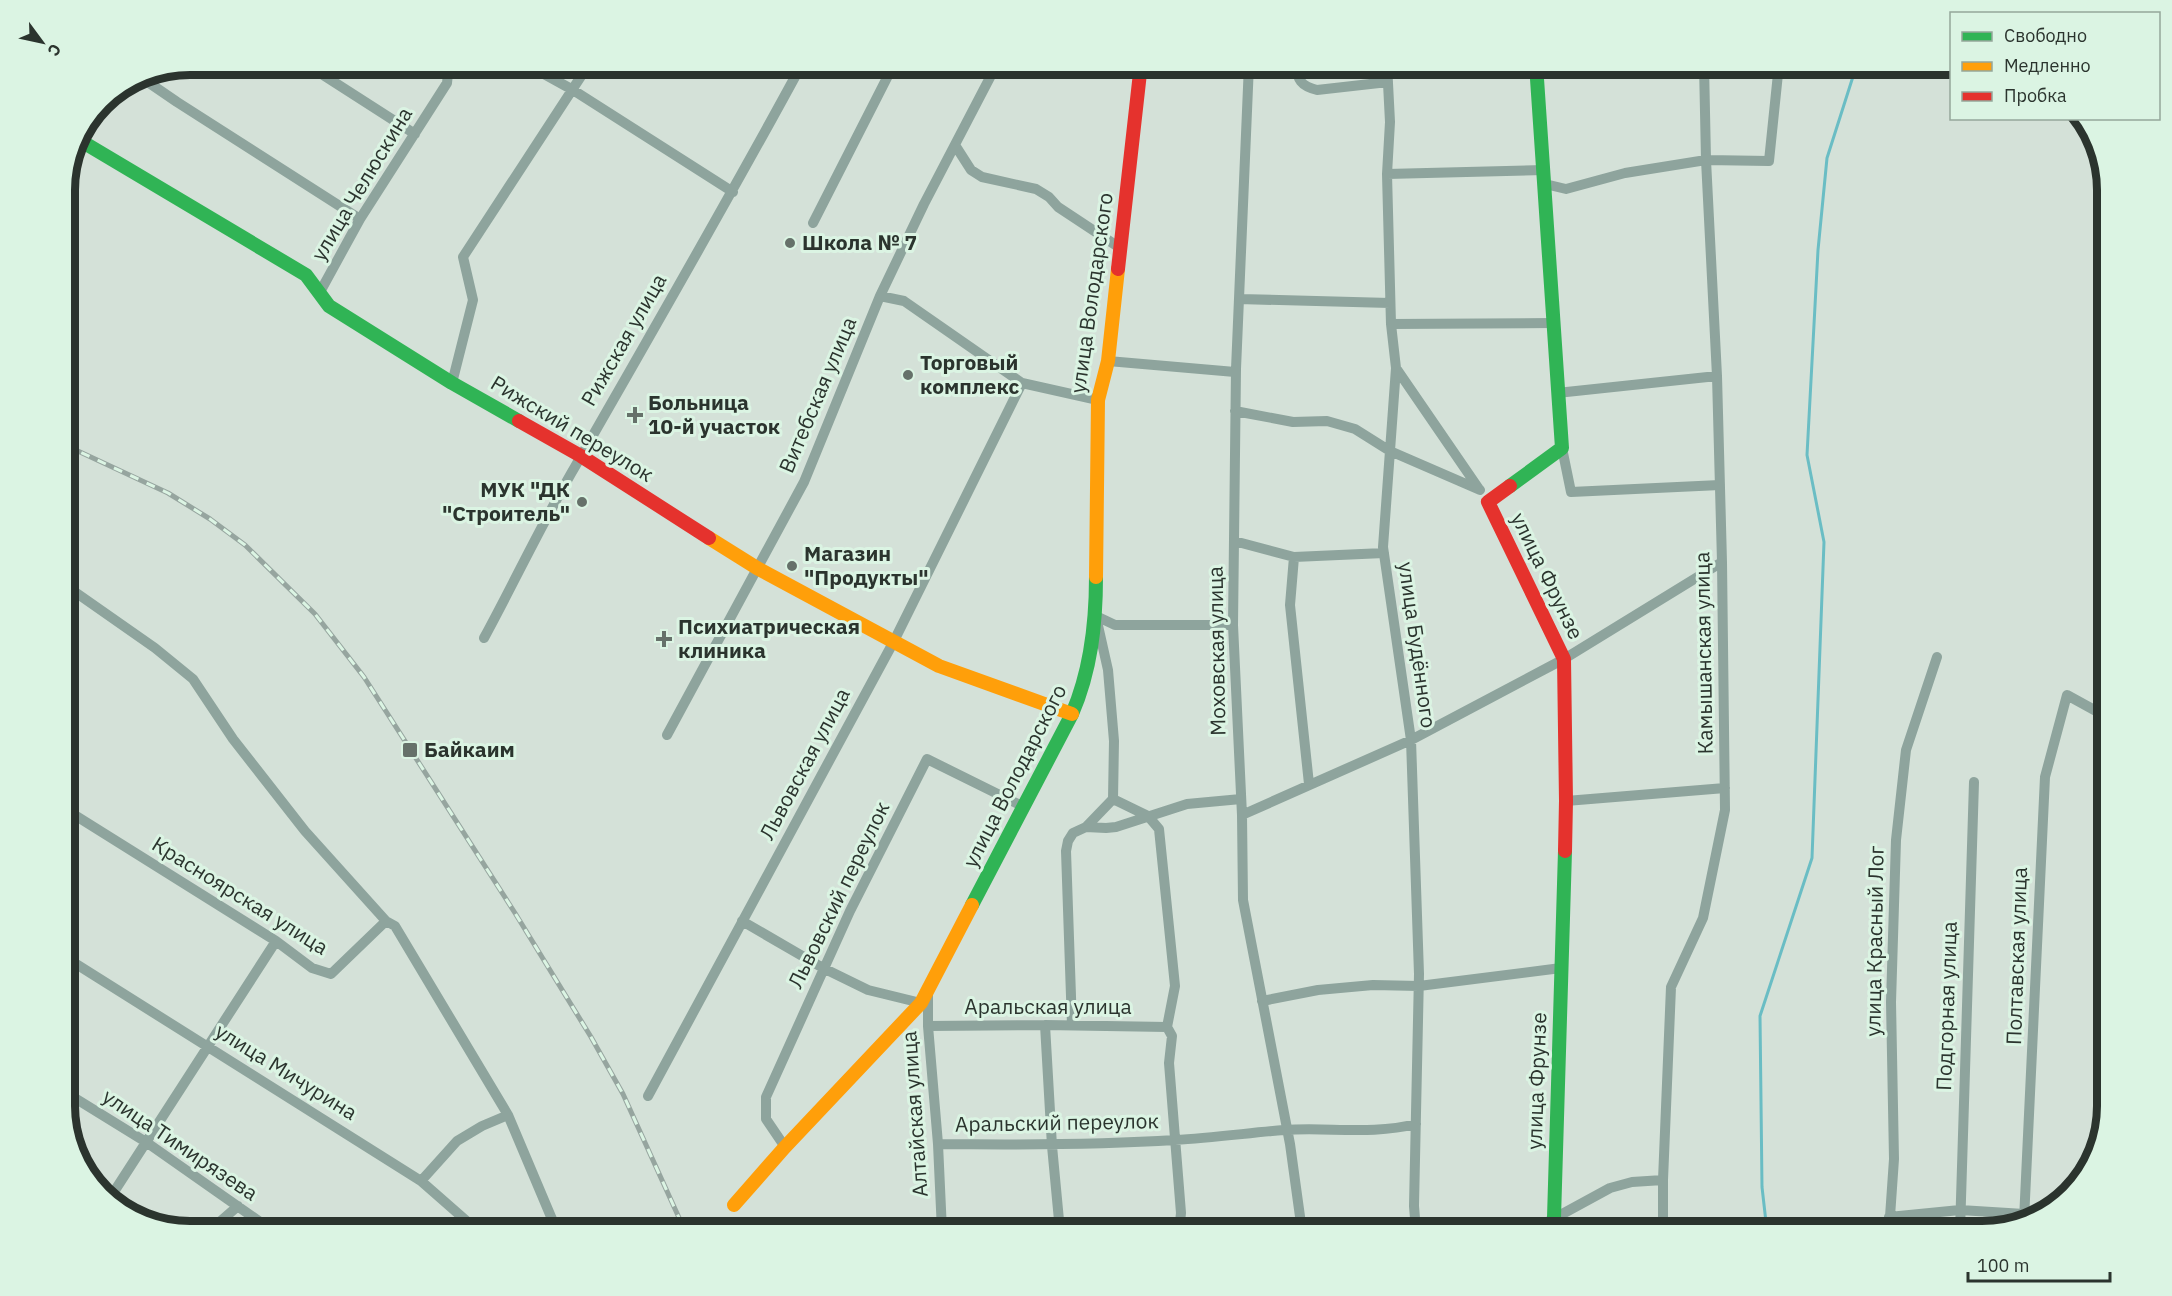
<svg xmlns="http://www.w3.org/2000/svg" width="2172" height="1296" font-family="'IBM Plex Sans',sans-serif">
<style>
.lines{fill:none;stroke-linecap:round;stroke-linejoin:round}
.stream{stroke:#6abdc4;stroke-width:3}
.street{stroke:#8ea49d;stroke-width:10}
.fast{stroke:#30b455;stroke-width:14}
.slow{stroke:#ff9f0a;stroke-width:14}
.jam{stroke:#e5322d;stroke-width:14}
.rail-casing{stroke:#96a59f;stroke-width:5}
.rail{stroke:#dbf4e3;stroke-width:3;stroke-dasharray:9;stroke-linecap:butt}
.poi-dot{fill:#66716a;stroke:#dbf4e3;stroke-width:2}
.labels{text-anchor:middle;stroke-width:6;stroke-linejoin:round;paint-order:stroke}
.street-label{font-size:21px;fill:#2b342e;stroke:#dbf4e3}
.poi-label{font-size:21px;font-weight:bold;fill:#2b342e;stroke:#dbf4e3;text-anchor:start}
.rim{fill:none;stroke:#2b342e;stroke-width:8}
</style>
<rect width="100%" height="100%" fill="#d4e1d8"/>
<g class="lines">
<path class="stream" d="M1767,1231l-5,-44 -2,-171 52,-158 12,-316 -17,-87 11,-205 9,-92 30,-94"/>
<path class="street" d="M306,64l109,70
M526,64l47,26 160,102
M1249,64l-13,305 -3,256 9,190 1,85 47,244 12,87
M1296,64c1,16 5,22 21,26l71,-8
M1387,64l3,58 -3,52 4,150 5,44 -13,179 28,193 8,234 -5,232 2,25
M1387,66l33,-2
M139,76l38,26 183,117
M955,145l16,25 11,7 54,12 13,8 9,10 62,41
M1387,174l157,-4
M1545,184l21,5 59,-16 81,-13 63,1 10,-97
M813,223l81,-159
M320,292l40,-73 87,-136 2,-19
M880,296l24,5 118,82 76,17
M1239,299l151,4
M1391,324l162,-1
M1108,361l127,11
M1396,368l83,121
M452,383l21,-83 -10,-43 126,-193
M1557,393l160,-17
M1235,411l58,11 34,-1 28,8 35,22 90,39
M1562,448l9,44 149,-7
M1234,541l60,16 90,-4
M1294,557l-4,48 19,179
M65,585l90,63 38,31 40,60 72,92 81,90 9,5 113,189 49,116
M1096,616l19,9h118
M1097,621l11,49 6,71 -1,58 35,17 11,13 16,157 -8,41 5,9 -3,27 12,150 -2,18
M484,638c31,-57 59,-117 92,-173 76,-133 153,-266 226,-401
M667,735l137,-253 76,-186 44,-92 73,-140
M1566,801l159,-13
M65,809l211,132 36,27 19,6 55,-53
M1242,815l169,-75 153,-81 158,-97
M1086,827l20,1 10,-1 71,-23 54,-5
M742,921l81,47 45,22 53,13
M65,957l356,224 57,50
M928,993v33l10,118 4,87
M1262,1001l56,-11 55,-5 46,1 142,-18
M1045,1025l7,121 8,85
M1072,1025l-6,-174 2,-10 5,-8 13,-6 27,-28
M928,1026l117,-1 122,2
M65,1092l81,50 127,89
M648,1096l246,-455 128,-258
M938,1144c79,1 158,1 237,-4 37,-2 73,-7 109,-10 45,-3 88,5 132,-6
M2097,1145l10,-211
M785,1147l-19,-28v-22l84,-186 77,-152 97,48
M421,1181l36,-40 25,-15 26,-11
M110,1198l166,-257
M1889,1217l71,-7 64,4 25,-4
M2024,1220l21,-443 22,-82 40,22
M212,1231l3,-5 23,-20
M1531,1231l79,-43 22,-6 31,-2
M1663,1231v-51l8,-193 32,-69 22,-108 -3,-248 -5,-186 -11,-216 -2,-96
M1889,1231l5,-72 -3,-157 5,-162 10,-90 31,-93
M1960,1231l14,-449"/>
<path class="fast" d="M76,138l230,137 23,31 123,77 67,38
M1510,486l52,-38 -26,-384
M972,905l100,-191c19,-44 24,-90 24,-137
M1554,1218l11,-367"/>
<path class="slow" d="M709,538l48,30 182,98 133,48
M1096,577l2,-177 10,-39 10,-92
M734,1205l51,-58 136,-144 51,-98"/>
<path class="jam" d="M1118,269l23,-205
M519,421l62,35 128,82
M1510,486l-22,16 76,157 2,142 -1,50"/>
<g class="rail-casing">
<path id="rail" d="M65,445l103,48 42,26 35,26 70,69 49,63 151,236 76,124 32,57 62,137"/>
</g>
<use href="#rail" class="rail"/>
</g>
<g class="poi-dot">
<circle cx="790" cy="243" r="6"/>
<circle cx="908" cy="375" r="6"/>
<path d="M632 406h6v6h6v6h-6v6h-6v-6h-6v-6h6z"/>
<circle cx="582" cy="502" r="6"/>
<circle cx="792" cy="566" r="6"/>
<path d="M661 630h6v6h6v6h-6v6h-6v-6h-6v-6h6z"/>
<rect x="402" y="742" width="16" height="16" rx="3"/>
</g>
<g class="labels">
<g class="street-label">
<text transform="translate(362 184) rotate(-59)" y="7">улица Челюскина</text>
<text transform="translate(1092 293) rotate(-82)" y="7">улица Володарского</text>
<text transform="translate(624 340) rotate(-60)" y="7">Рижская улица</text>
<text transform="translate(818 395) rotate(-67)" y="7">Витебская улица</text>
<text transform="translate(572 429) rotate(31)" y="7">Рижский переулок</text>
<text transform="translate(1547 576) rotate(64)" y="7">улица Фрунзе</text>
<text transform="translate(1417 645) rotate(82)" y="7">улица Будённого</text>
<text transform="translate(1217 651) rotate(-91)" y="7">Моховская улица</text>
<text transform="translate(1704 653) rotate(-91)" y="7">Камышанская улица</text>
<text transform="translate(805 764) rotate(-62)" y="7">Львовская улица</text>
<text transform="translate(1015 776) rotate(-63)" y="7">улица Володарского</text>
<text transform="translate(839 895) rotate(-64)" y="7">Львовский переулок</text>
<text transform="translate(240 896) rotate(32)" y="7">Красноярская улица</text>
<text transform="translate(1875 941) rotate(-89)" y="7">улица Красный Лог</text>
<text transform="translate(2017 956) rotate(-88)" y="7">Полтавская улица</text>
<text transform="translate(1947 1006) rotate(-88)" y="7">Подгорная улица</text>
<text x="1048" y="1014">Аральская улица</text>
<text transform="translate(286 1072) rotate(32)" y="7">улица Мичурина</text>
<text transform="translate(1537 1081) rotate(-88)" y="7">улица Фрунзе</text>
<text transform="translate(915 1114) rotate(-94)" y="7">Алтайская улица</text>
<text transform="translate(1057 1123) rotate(-1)" y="7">Аральский переулок</text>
<text transform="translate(180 1145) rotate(34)" y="7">улица Тимирязева</text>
</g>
<g class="poi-label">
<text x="802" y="250">Школа № 7</text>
<text x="920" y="370">Торговый<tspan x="920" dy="24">комплекс</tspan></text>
<text x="648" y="410">Больница<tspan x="648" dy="24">10-й участок</tspan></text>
<text x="570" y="497" text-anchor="end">МУК "ДК<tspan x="570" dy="24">"Строитель"</tspan></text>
<text x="804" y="561">Магазин<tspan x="804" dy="24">"Продукты"</tspan></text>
<text x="678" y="634">Психиатрическая<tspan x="678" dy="24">клиника</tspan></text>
<text x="424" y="757">Байкаим</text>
</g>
</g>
<path d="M0 0H2172V1296H0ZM190 75H1982A115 115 0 0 1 2097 190V1106A115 115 0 0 1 1982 1221H190A115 115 0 0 1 75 1106V190A115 115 0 0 1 190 75Z" fill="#dbf4e3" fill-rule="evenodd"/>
<path class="rim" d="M190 75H1982A115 115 0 0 1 2097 190V1106A115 115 0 0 1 1982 1221H190A115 115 0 0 1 75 1106V190A115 115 0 0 1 190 75Z"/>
<rect x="1950" y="12" width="210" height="108" fill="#dbf4e3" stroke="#95a79b" stroke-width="1.5"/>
<rect x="1962" y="32" width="30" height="9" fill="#30b455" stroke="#95a79b" stroke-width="1.5"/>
<text x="2004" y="42" font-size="18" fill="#2b342e">Свободно</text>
<rect x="1962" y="62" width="30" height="9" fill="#ff9f0a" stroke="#95a79b" stroke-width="1.5"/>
<text x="2004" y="72" font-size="18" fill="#2b342e">Медленно</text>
<rect x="1962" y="92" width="30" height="9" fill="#e5322d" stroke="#95a79b" stroke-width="1.5"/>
<text x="2004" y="102" font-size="18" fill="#2b342e">Пробка</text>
<g transform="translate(42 42) rotate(123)" stroke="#dbf4e3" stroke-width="4.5" paint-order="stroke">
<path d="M0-4.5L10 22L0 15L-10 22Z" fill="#2b342e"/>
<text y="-9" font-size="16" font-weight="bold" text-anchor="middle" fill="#2b342e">С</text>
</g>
<path d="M1968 1272v9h142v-9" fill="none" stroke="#2b342e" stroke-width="3"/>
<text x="1977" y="1272" font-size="18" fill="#2b342e" stroke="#dbf4e3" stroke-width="4.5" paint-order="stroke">100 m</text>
</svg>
